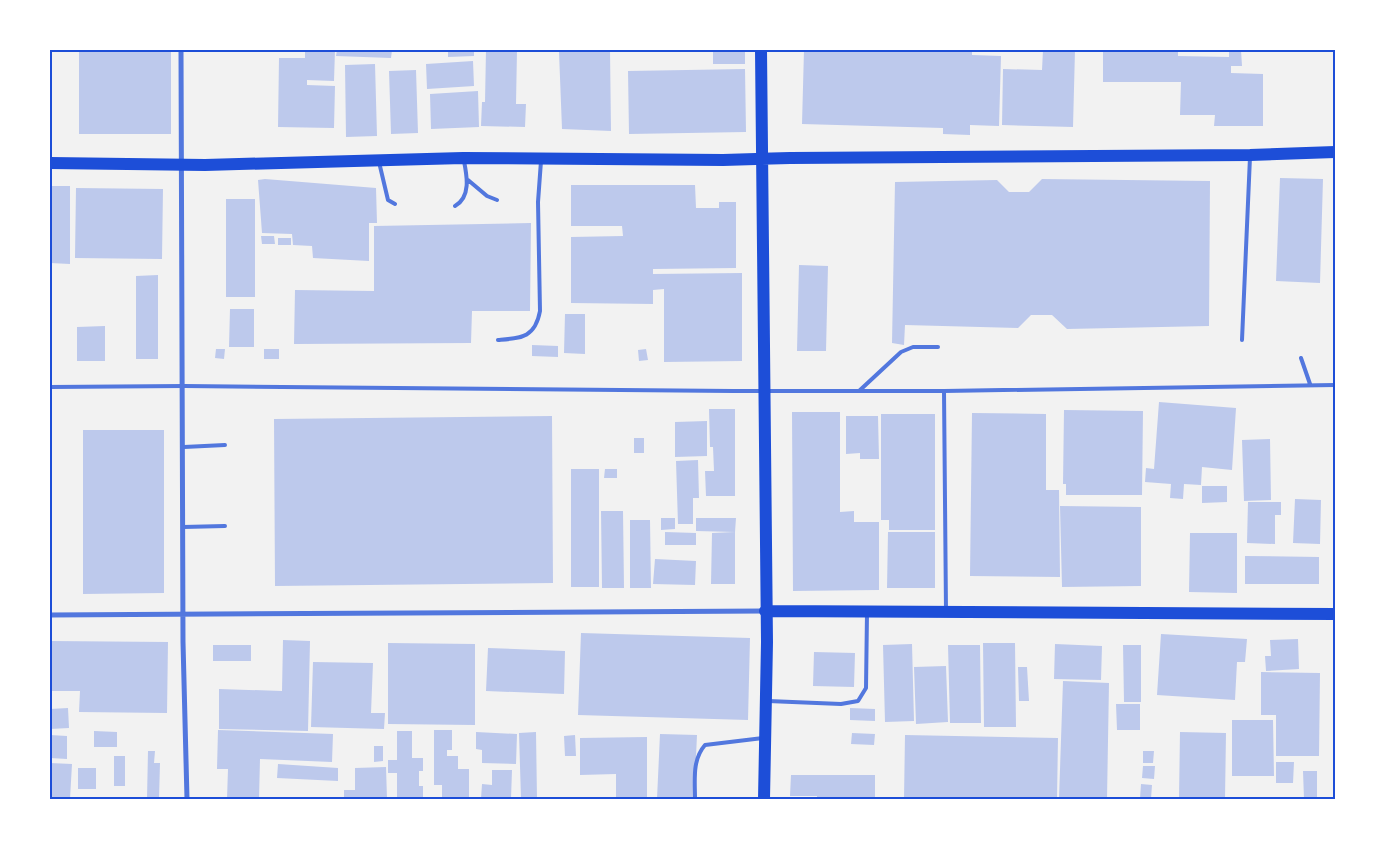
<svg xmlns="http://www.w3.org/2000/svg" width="1385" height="849" font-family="Raleway,sans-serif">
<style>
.building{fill:#bdc9ec}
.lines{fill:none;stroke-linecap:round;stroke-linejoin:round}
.service{stroke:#5277de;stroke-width:4}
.minor{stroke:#5277de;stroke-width:5}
.primary{stroke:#1d4ed8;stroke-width:12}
.neatline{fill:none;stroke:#1d4ed8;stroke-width:2}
</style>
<rect width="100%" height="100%" fill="#f2f2f2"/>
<path class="building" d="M79,50h92v84h-92z
M305,50h30l-1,31 -27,-1v5l28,1 -1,42 -56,-1 1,-69h26z
M337,50h55l-1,8 -55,-2z
M448,50h26v6l-26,1z
M486,50h31l-1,54h10l-1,23 -44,-1 1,-24h3z
M610,50l1,81 -49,-2 -3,-77z
M713,50h32v14h-32z
M804,50h168v5l29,1 -2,70 -29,-1v10l-27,-1v-6l-141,-4z
M1043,50h32l-2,77 -71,-2 1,-56 39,1z
M1103,50h75v6l51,1v-7h12l1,16h-11v7l32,1v52h-49l1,-11h-35l1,-33h-78z
M473,61l1,25 -47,3 -1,-25z
M375,64l2,72 -31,1 -1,-72z
M745,69l1,63 -117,2 -1,-63z
M416,70l2,63 -27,1 -2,-63z
M478,91l1,36 -48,2 -1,-35z
M1280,178l43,1 -3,104 -44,-2z
M265,179l111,9 1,35h-8v38l-56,-3 -1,-12 -19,-1 -1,-11 -30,-1 -4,-53z
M1042,179l168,2 -1,145 -142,3 -15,-14h-21l-13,13 -113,-3 -1,20 -12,-2 3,-161 102,-2 12,12h20z
M571,185h124l1,23h23v-6h17v66l-83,1v5l89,-1v88l-78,1v-73l-11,1v14l-82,-1v-66l52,-1 -1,-10h-51z
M50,186h20v78l-20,-1z
M76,188l87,1 -1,70 -87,-1z
M226,199h29v98h-29z
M531,223l-1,88h-58l-1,32 -177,1 1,-54 79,1v-65z
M261,236h13l1,8h-13z
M278,238h13v7h-13z
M799,265l29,1 -2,85h-29z
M158,275v84h-22v-83z
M230,309h24v38h-25z
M565,314h20v40l-21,-1z
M105,326v35h-28v-34z
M532,345l26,1v11l-26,-1z
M216,349h9l-1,10 -9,-1z
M264,349h15v10h-15z
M646,349l2,11 -9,1 -1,-11z
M1159,402l77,6 -4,62 -30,-3 -1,18 -17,-1 -1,15 -13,-1 1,-14 -26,-2 1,-14 8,1z
M709,409h26v87h-29l-1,-25h9l-1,-24h-3z
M1064,410l79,1 -1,84h-76v-11h-3z
M792,412h48v100l14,-1v11h25v68l-86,1z
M972,413l74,1v76h13l1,87 -90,-1z
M881,414h54v116h-46v-10h-8z
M552,416l1,167 -278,3 -1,-167z
M846,416h32l1,43h-19v-6l-14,1z
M707,421v35l-32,1v-35z
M83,430h81v163l-81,1z
M634,438h10v15h-10z
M1270,439l1,61 -27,1 -2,-61z
M698,460l1,38h-6v26h-15l-2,-63z
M571,469h28v118h-28z
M605,469h12v9h-13z
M1202,486h25v16l-25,1z
M1295,499l26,1 -1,44 -27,-1z
M1248,502h33v13h-6v29l-28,-1z
M1060,506l81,1v79l-79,1z
M601,511h22l1,77h-22z
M661,518h14v11l-14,1z
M696,518h40l-1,14 -39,-1z
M630,520h20l1,68h-21z
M665,532l31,1v12h-31z
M735,532v52h-24l1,-51z
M888,532h47v56h-48z
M1190,533h47v60l-48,-1z
M1245,556l74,1v27h-74z
M655,559l41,2 -1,24 -42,-1z
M581,633l169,5 -2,82 -170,-5z
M1161,634l86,5 -2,23h-8l-2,38 -78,-5z
M1298,639l1,30 -33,2 -1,-15h6l-1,-16z
M283,640l27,1 -2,90 -89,-2v-40l63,2z
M50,641l118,1 -1,71 -88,-1 1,-21h-30z
M388,643l87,1v81l-87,-1z
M983,643h32l1,84h-32z
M912,644l2,77 -29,1 -2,-77z
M1055,644l47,2 -1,34 -47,-1z
M213,645h38v16h-38z
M948,645h32l1,78h-31z
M1123,645h18v57h-17z
M488,648l77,3 -1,43 -78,-3z
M814,652l41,1 -1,34 -41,-1z
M313,662l60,1 -2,50h14l-1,16 -73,-2z
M946,666l2,56 -32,2 -2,-57z
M1018,667h9l2,34h-10z
M1261,672l59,1 -1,83h-43v-41h-15z
M1063,681l46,2 -2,116h-48z
M1116,704h24v26h-23z
M68,708l1,20 -19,1v-20z
M850,708l25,1v12l-25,-1z
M1232,720h41l1,56h-42z
M218,730l115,4 -1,28 -72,-3 -1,40h-32l1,-30h-11z
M434,730h18v20h-5v6h11v13h11v30h-27v-14h-8z
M94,731l23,1v15h-23z
M397,731h15v27h11v13h-4v15h4v13h-26v-26h-9v-13h9z
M476,732l41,2 -1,30 -34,-1v-13l-6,-1z
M536,732l1,67h-16l-2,-66z
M1180,732l46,1 -1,66h-46z
M852,733l23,1 -1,11 -23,-1z
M660,734l37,1 -3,64h-37z
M50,735l17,1v23l-17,-1z
M575,735l1,21h-11l-1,-20z
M905,735l153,3 -1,61h-153z
M647,737v62h-31v-25l-36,1v-37z
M374,746h9v15l-9,1z
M148,751h7l-1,12h6l-1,36h-12z
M1143,751h11l-1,12h-10z
M114,756h11v30h-11z
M1276,762h18l-1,21h-17z
M50,763l22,1 -2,35h-20z
M278,764l60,4v13l-61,-3z
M1143,766h12l-1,13 -12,-1z
M386,767l1,32h-43v-9h11v-22z
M78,768h18v21h-18z
M492,770h20l-1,29h-30l1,-15 10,1z
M1303,771h14v28h-13z
M791,775h84v24h-58v-3h-27z
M1141,784l11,1 -1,14h-11z"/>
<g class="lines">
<path class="service" d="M379,162l9,38 7,4
M468,180l19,16 10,4
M455,206c16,-9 12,-30 9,-45
M498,340c23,-2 37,-2 42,-29l-2,-109 3,-41
M1242,340l8,-183
M1301,358l9,26
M50,387l134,-1 549,5h211l391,-6
M859,391l42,-39 12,-5h25
M944,391l2,220
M184,447l41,-2
M183,527l42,-1
M768,701l73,3 17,-3 8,-13 1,-75
M695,799c0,-19 -3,-39 10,-54l58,-7"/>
<path class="minor" d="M181,50l2,592 4,157
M50,615l715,-4"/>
<path class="primary" d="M761,50l6,592 -3,157
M50,163l155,2 258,-7 260,2 67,-2 460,-3 85,-3
M765,611l570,3"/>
</g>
<rect width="1385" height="849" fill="none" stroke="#ffffff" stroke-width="102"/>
<rect x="51" y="51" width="1283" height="747" class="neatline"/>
</svg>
